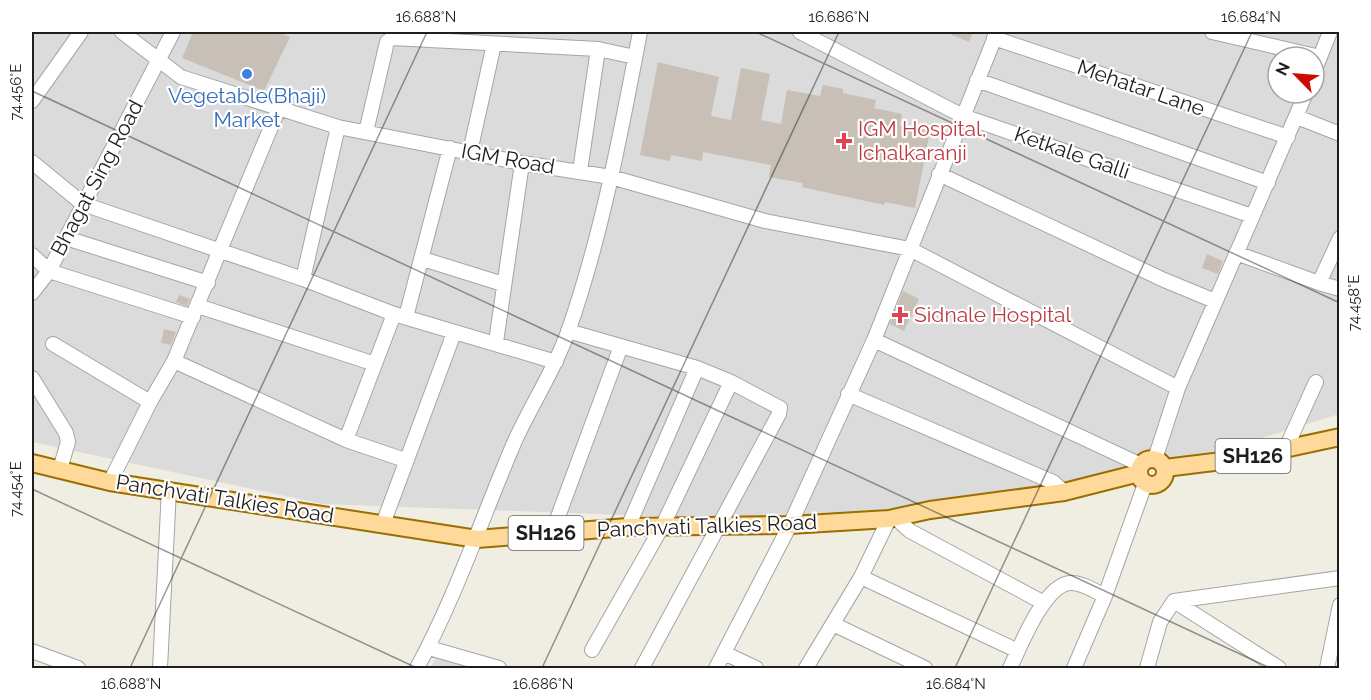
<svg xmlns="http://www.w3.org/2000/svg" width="1371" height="700" font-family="Raleway,sans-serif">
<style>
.residential{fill:#dcdbdb;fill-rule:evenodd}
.building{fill:#c8bfb6}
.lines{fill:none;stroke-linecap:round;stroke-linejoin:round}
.minor-casing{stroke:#a5a5a5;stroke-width:16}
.major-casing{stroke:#996f00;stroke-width:20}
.minor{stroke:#fff;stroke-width:14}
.major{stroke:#ffd99a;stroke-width:16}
.ticks{fill:none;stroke:#1e1e1e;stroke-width:1.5;stroke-opacity:0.45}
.shop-dot{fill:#3f7fe0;stroke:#fff;stroke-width:2}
.health-dot{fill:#e0444e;stroke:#fff;stroke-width:2}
.labels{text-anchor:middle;stroke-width:4.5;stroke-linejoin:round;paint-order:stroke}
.shield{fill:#fff;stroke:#626262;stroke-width:1.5}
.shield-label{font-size:20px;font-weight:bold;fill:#1e1e1e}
.street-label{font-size:21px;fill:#1e1e1e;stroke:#fff}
.shop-label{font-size:21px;fill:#366cbe;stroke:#fff}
.health-label{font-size:21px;fill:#be3a42;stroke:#fff;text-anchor:start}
.neatline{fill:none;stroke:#1e1e1e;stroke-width:2}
.ticks-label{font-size:15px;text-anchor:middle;fill:#1e1e1e}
</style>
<rect width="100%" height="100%" fill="#f0ede3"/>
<path class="residential" d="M32,32h1307v382l-174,54 -347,54 -495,-18 -291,-62zM1278,57h36v36h-36z
M439,652l37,16h-46z"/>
<path class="building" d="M193,32h85l12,5 -26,54 -82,-33z
M945,32h28l-4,10z
M658,62l61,15 -8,39 20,4 10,-52 29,6 -9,46 20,4 6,-34 33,6 3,-11 20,4v4l33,7 -2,8 28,6 -2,11 30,6 -15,77 -30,-6 -1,3 -82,-18 1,-4 -34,-6 2,-12 -68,-13 -1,9 -31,-6 -1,6 -30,-6z
M1207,254l16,7 -5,13 -16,-6z
M903,291l16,8 -15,32 -14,-7z
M179,295l11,4 -3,7 -11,-4z
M164,329l12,3 -5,13 -10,-2z"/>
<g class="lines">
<g class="minor-casing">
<path id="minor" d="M122,32l59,45 157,50 184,36 89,14 154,44 145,28 268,139
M800,32l163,84 289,100
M1212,32l108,25
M994,38l294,99
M1314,72l16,-40
M977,80l291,103
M32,101l49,-69
M1297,117l43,17
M366,132l21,-90 5,-4 206,11 37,8
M470,152l24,-108
M32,162l51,42 220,75 91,35 162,48
M580,171l18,-122
M939,174l225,106 51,21
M66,238l142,45
M1340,238l-21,45 21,6
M1236,253l83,30
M32,255l17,16 144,46
M423,259l80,25
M303,279l35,-152
M32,293l17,-22 124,-239
M198,306l177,58
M406,317l44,-169
M568,331l129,37 34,14 49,26 -1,6 -137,254
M874,340l267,125
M496,342l26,-179
M53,344l97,58
M174,361l172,79 48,-126
M32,378l34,55 2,9 -8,27
M848,394l205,88 11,10
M346,440l59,20
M1286,448l30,-66
M1155,459l23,-71 128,-295
M110,482l40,-80 24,-41 104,-251
M899,518l2,5 9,8 134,72
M383,524l71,-191
M628,527l69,-159
M552,533l69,-187
M861,577l157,74
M1174,601l166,-23
M833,624l92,44
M429,648l70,20
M592,650l71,-125 68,-143
M32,651l46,17
M724,653l32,15
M160,668l9,-179
M417,668c39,-72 65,-150 97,-225 17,-38 40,-72 54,-111 34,-97 53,-200 72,-300
M716,668l74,-143 84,-185 123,-308
M806,668l55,-91 28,-58
M1010,668c10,-21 34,-83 60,-85 11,-1 25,8 35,13
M1074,668l31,-72 40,-112
M1147,668l13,-46 14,-21 105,67
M1327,668l13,-63"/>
</g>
<g class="major-casing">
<path id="major" d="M1139 472a13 13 0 1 1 26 0a13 13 0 1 1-26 0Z
M32,463l78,19 367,57 151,-12 162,-2 99,-6 41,-9 134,-18 75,-19
M1165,468l73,-9 102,-22"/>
</g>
<use href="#minor" class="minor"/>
<use href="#major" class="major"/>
</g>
<path class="ticks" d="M756,32l584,271M32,91l1238,577M32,489l385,179M130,668l297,-636M542,668l297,-636M955,668l297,-636"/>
<circle class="shop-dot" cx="247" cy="74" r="6"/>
<g class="health-dot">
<path d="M841 132h6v6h6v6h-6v6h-6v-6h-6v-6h6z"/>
<path d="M897 306h6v6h6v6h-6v6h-6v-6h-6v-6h6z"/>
</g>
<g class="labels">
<g class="shield">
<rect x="1215.5" y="439" width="75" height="34" rx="4.5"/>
<rect x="508.5" y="516" width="75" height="34" rx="4.5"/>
</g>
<g class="shield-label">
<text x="1253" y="463">SH126</text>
<text x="546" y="540">SH126</text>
</g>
<g class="street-label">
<text transform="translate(1141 88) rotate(19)" y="7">Mehatar Lane</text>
<text transform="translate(1072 153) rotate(19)" y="7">Ketkale Galli</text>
<text transform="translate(508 159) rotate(10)" y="7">IGM Road</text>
<text transform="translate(97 178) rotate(-62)" y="7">Bhagat Sing Road</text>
<text transform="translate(225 499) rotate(9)" y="7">Panchvati Talkies Road</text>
<text transform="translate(707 526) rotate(-2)" y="7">Panchvati Talkies Road</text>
</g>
<g class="shop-label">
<text x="247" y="103">Vegetable(Bhaji)<tspan x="247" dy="24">Market</tspan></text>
</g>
<g class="health-label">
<text x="858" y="136">IGM Hospital,<tspan x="858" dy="24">Ichalkaranji</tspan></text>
<text x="914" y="322">Sidnale Hospital</text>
</g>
</g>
<rect width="1371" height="700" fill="none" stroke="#ffffff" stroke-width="66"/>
<g transform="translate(1296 75) rotate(295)"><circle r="28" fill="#ffffff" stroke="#a5a5a5" stroke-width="1.5"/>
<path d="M0-4.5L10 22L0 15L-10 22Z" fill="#cd0c00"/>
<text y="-9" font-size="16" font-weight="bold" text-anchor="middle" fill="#1e1e1e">N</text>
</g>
<rect x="33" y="33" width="1305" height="634" class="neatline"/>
<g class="ticks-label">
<text x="426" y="22">16.688°N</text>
<text x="839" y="22">16.686°N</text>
<text x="1251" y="22">16.684°N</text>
<text transform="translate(16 92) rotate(-90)" y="5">74.456°E</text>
<text transform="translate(1354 303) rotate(-90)" y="5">74.458°E</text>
<text transform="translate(16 489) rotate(-90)" y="5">74.454°E</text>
<text x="131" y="689">16.688°N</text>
<text x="543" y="689">16.686°N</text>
<text x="956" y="689">16.684°N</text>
</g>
</svg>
